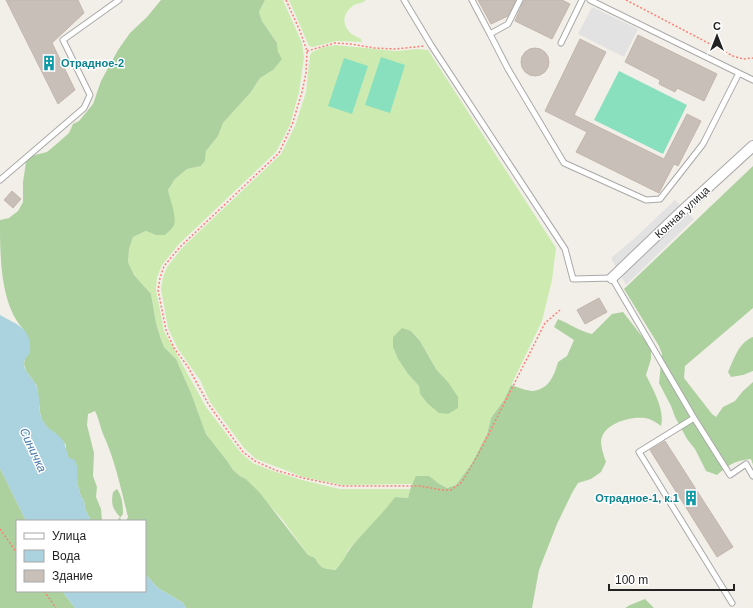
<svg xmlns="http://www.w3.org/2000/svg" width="753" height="608" font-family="Helvetica,sans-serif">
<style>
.grass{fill:#cdebb0;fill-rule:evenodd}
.forest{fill:#add19e}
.pitch{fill:#88e0be}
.parking{fill:#e2e2e2}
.water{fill:#aad3df}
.building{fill:#c7bfb8;stroke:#c4b6ab}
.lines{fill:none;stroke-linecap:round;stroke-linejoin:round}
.lane-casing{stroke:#a9a9a9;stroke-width:7}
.street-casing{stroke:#a9a9a9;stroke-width:12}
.path{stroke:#fa8072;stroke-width:1.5;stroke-dasharray:2 2;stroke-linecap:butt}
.lane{stroke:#fff;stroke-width:5}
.street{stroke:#fff;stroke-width:10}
.labels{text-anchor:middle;stroke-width:3;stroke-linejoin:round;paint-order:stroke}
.culture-label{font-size:11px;font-weight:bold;fill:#0d838f;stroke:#fff;text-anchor:start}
.street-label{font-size:11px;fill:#222;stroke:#fff}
.water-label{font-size:12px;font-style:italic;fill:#4a7aab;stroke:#fff}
</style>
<rect width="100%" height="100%" fill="#f2efe9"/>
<path class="grass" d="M265,0h18l19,43 2,14 -5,35 -9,33 -14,27 -97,92 -17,21 -5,12 -1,13 8,41 42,76 35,46 12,10 20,8 29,9 38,9h71l-3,9 -13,-1 -9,13 -38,40 -5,13 -9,7c-10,-1 -14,-2 -19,-12l-7,-3 -26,-36 -36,-40 -6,-3 -7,-6 -5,-8 -22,-28 -15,-41 -15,-34 -12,-12 -8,-24 -5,-29 -17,-19 -6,-13 1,-13 4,-12 13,-6 10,4 18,-21 -4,-13 -2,-11 7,-11 12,-10 14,-3 4,-5 1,-10 12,-15 5,-13 28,-31 9,-14 13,-8 5,-18 -1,-9 -15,-22 -3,-9z
M289,0h77c-4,4 -8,3 -12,5 -9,6 -13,16 -6,25 2,4 9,7 13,9l1,3 -26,-1 -23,6 -4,-1z
M335,45l60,6 23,-2 10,1 128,198 -4,32 -10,41 -38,79 -13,18 -4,16 -15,29 -16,22 -9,3 -9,-5 -10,-7h-11l-4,8 -70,1 -40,-8 -47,-18 -12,-11 -34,-46 -10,-22 -22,-31 -10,-21 -7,-39 2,-12 4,-10 15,-19 99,-94 14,-28 11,-34 4,-37 2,-3 12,-5zM411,331l9,10 16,28 12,13 -21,21 -7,-9 -1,-8 -11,-12 -10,-15z"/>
<path class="forest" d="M161,0h104l-6,12 3,9 15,22 1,9 4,7 -9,11 -13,8 -9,14 -28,31 -5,13 -12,15 -1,10 -4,5 -14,3 -12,10 -7,11c2,10 9,26 6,35 -1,3 -6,7 -9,10h-9l-10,-4 -13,6 -4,12 -1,13 6,13 17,19 5,29 4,13 4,11 12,12 15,34 15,41 22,28 5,8 7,6 6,3 14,14 48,62 7,3c5,10 9,11 20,12 10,-9 10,-16 18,-25 14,-17 29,-30 42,-48l13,1 3,-11 5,-11h13l9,7 9,5 9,-3 16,-22 15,-29 4,-16 13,-18 7,-15c6,2 16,6 22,6 16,-2 21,-15 25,-29l9,-6 7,-16 -20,-13 4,-8c12,5 21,12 34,15l20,-20 11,-2 28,36v11l-5,16c7,15 19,34 15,51 -5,-4 -10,-7 -16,-8 -14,-2 -42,5 -44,23 0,7 3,15 5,21l-5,10 -10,7 -13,4 -6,10 -15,31 -18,46 -7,38h-346l-3,-5 -25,-15 -13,-14v-53h-19l2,-4c-7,-28 -13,-57 -25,-83 -3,-8 -4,-15 -8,-23l-7,3 -1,11 7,28 -1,23 4,11 -1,10 5,12 1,12h-11l-6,-12 -1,-9 -3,-3 -3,-11 -1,-8 -11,-27v-6l-11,-12 -6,-3 -7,-10 -2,-8 -3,-26 -11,-15 -2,-7 1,-6 -1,-28c-24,-25 -24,-74 -24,-110l9,-2 9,-7 5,-9v-20l3,-20 5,-6 16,-4 13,-11 9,-8 4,-9 6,-3 14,-17 8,-23 17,-31 12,-17 17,-16z
M753,166v142l-68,58 -1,12 28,36 4,3 7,-10 12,-6 8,-10 10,-9v83l-2,-6c-17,2 -21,5 -34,16l-11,-4 -11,-22 -8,-10 -12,-22 -4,-11 -12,-23 3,-29 -3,-8 -35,-57z
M402,328l9,3 9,10 16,28 12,13 10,15v11l-10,6 -9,-1 -12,-10 -7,-9 -1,-8 -11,-12 -10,-15 -5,-12v-10z
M753,337v34l-10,4 -12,2 -3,-5c6,-13 11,-30 25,-35z
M0,468l26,53h-9v70h45l13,17h-75z
M117,489c5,7 6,16 6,25l-3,4 2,3h-5l3,-4c-8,-9 -9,-13 -7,-25z
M645,599l9,9h-29l5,-3z"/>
<path class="pitch" d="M381,57l24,8 -15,48 -25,-8z
M344,58l24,8 -16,48 -24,-8z
M619,71l68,34 -24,49 -69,-34z"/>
<path class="parking" d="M592,7l46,22 -14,28 -46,-23z
M675,200l19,19 -68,66 -15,-27 25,-21z"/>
<path class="water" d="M0,315c19,11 32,13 30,38 -3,3 -6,6 -6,11 0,8 9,14 12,21 5,11 1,26 7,36 6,10 12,10 18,17 5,6 5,13 8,20l6,2 2,6 1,20 3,11 3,3 1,9 6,12h-65l-26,-53z
M145,574l13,14 25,15 3,5h-111l-13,-17h83z"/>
<path class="building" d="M6,0h72l6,13 -32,30 23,47 -17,14z
M478,0h38l-8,16 -17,8z
M524,0h38l8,4 -18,35 -37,-18z
M638,35l79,39 -13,27 -27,-13 -2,4 -16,-8 1,-4 -35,-18z
M580,39l26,13 -32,63 90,44 23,-45 14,7 -23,45 -4,-2 -15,29 -83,-41 11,-20 -42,-21z
M521 62a14 14 0 1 1 28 0a14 14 0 1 1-28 0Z
M12,191l9,8 -8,9 -9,-8z
M599,298l8,14 -22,12 -8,-14z
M665,441l68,106 -16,10 -67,-107z"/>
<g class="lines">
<g class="lane-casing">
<path id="lane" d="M404,0l27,45 134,204 8,30 39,-1 82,140 36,57 16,-11 7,12
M472,0l18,34 18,-10 12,-24
M590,0l163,80
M490,34l18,35 56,94 82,37 14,-1 43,-55 36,-71
M561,43l21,-43
M0,180l84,-72 6,-13 -27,-55 56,-40
M694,418l-55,34 93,151"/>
</g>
<g class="street-casing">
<path id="street" d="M612,278l69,-66 72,-66"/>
</g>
<path class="path" d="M286,0l14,31 7,20 -1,22 -4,19 -10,33 -13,28 -99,94 -16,19 -4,12 -2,12 8,40 8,18 14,19 21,38 34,47 12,9 20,9 28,8 39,8h78l22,4h9l11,-8 16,-27 67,-132 15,-13
M626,0l107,56 10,3 10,-1
M307,51l28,-8 16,1 23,4 21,1 30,-3
M0,529l17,24
M44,591l12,17"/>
<use href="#lane" class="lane"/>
<use href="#street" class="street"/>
</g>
<defs>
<g id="building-bare" transform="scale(1.2)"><path d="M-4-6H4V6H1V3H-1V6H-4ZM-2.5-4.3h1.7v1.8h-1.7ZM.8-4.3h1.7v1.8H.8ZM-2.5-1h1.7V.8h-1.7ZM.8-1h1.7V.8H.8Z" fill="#0f9aa8" stroke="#fff" stroke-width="2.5" paint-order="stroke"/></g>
</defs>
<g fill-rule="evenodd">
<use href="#building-bare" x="49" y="63"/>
<use href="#building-bare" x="691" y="498"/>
</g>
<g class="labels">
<g class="culture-label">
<text x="61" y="67">Отрадное-2</text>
<text x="679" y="502" text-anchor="end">Отрадное-1, к.1</text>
</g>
<g class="street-label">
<text transform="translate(682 212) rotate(-43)" y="4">Конная улица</text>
</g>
<g class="water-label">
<text transform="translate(33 450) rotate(65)" y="4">Синичка</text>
</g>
</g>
<rect x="16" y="520" width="130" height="72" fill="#ffffff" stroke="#a7a7a7"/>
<rect x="24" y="533" width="20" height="6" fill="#ffffff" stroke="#a7a7a7"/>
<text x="52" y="540" font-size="12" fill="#222222">Улица</text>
<rect x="24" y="550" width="20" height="12" fill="#aad3df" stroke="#a7a7a7"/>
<text x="52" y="560" font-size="12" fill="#222222">Вода</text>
<rect x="24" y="570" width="20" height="12" fill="#c7bfb8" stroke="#a7a7a7"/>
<text x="52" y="580" font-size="12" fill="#222222">Здание</text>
<g transform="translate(717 36)" stroke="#ffffff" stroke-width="3" paint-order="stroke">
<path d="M0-3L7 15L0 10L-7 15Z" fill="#222222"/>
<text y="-6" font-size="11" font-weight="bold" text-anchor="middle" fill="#222222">С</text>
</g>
<path d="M609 584v6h125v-6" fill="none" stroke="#222222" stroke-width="2"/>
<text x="615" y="584" font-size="12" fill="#222222" stroke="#ffffff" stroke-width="3" paint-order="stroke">100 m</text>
</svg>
